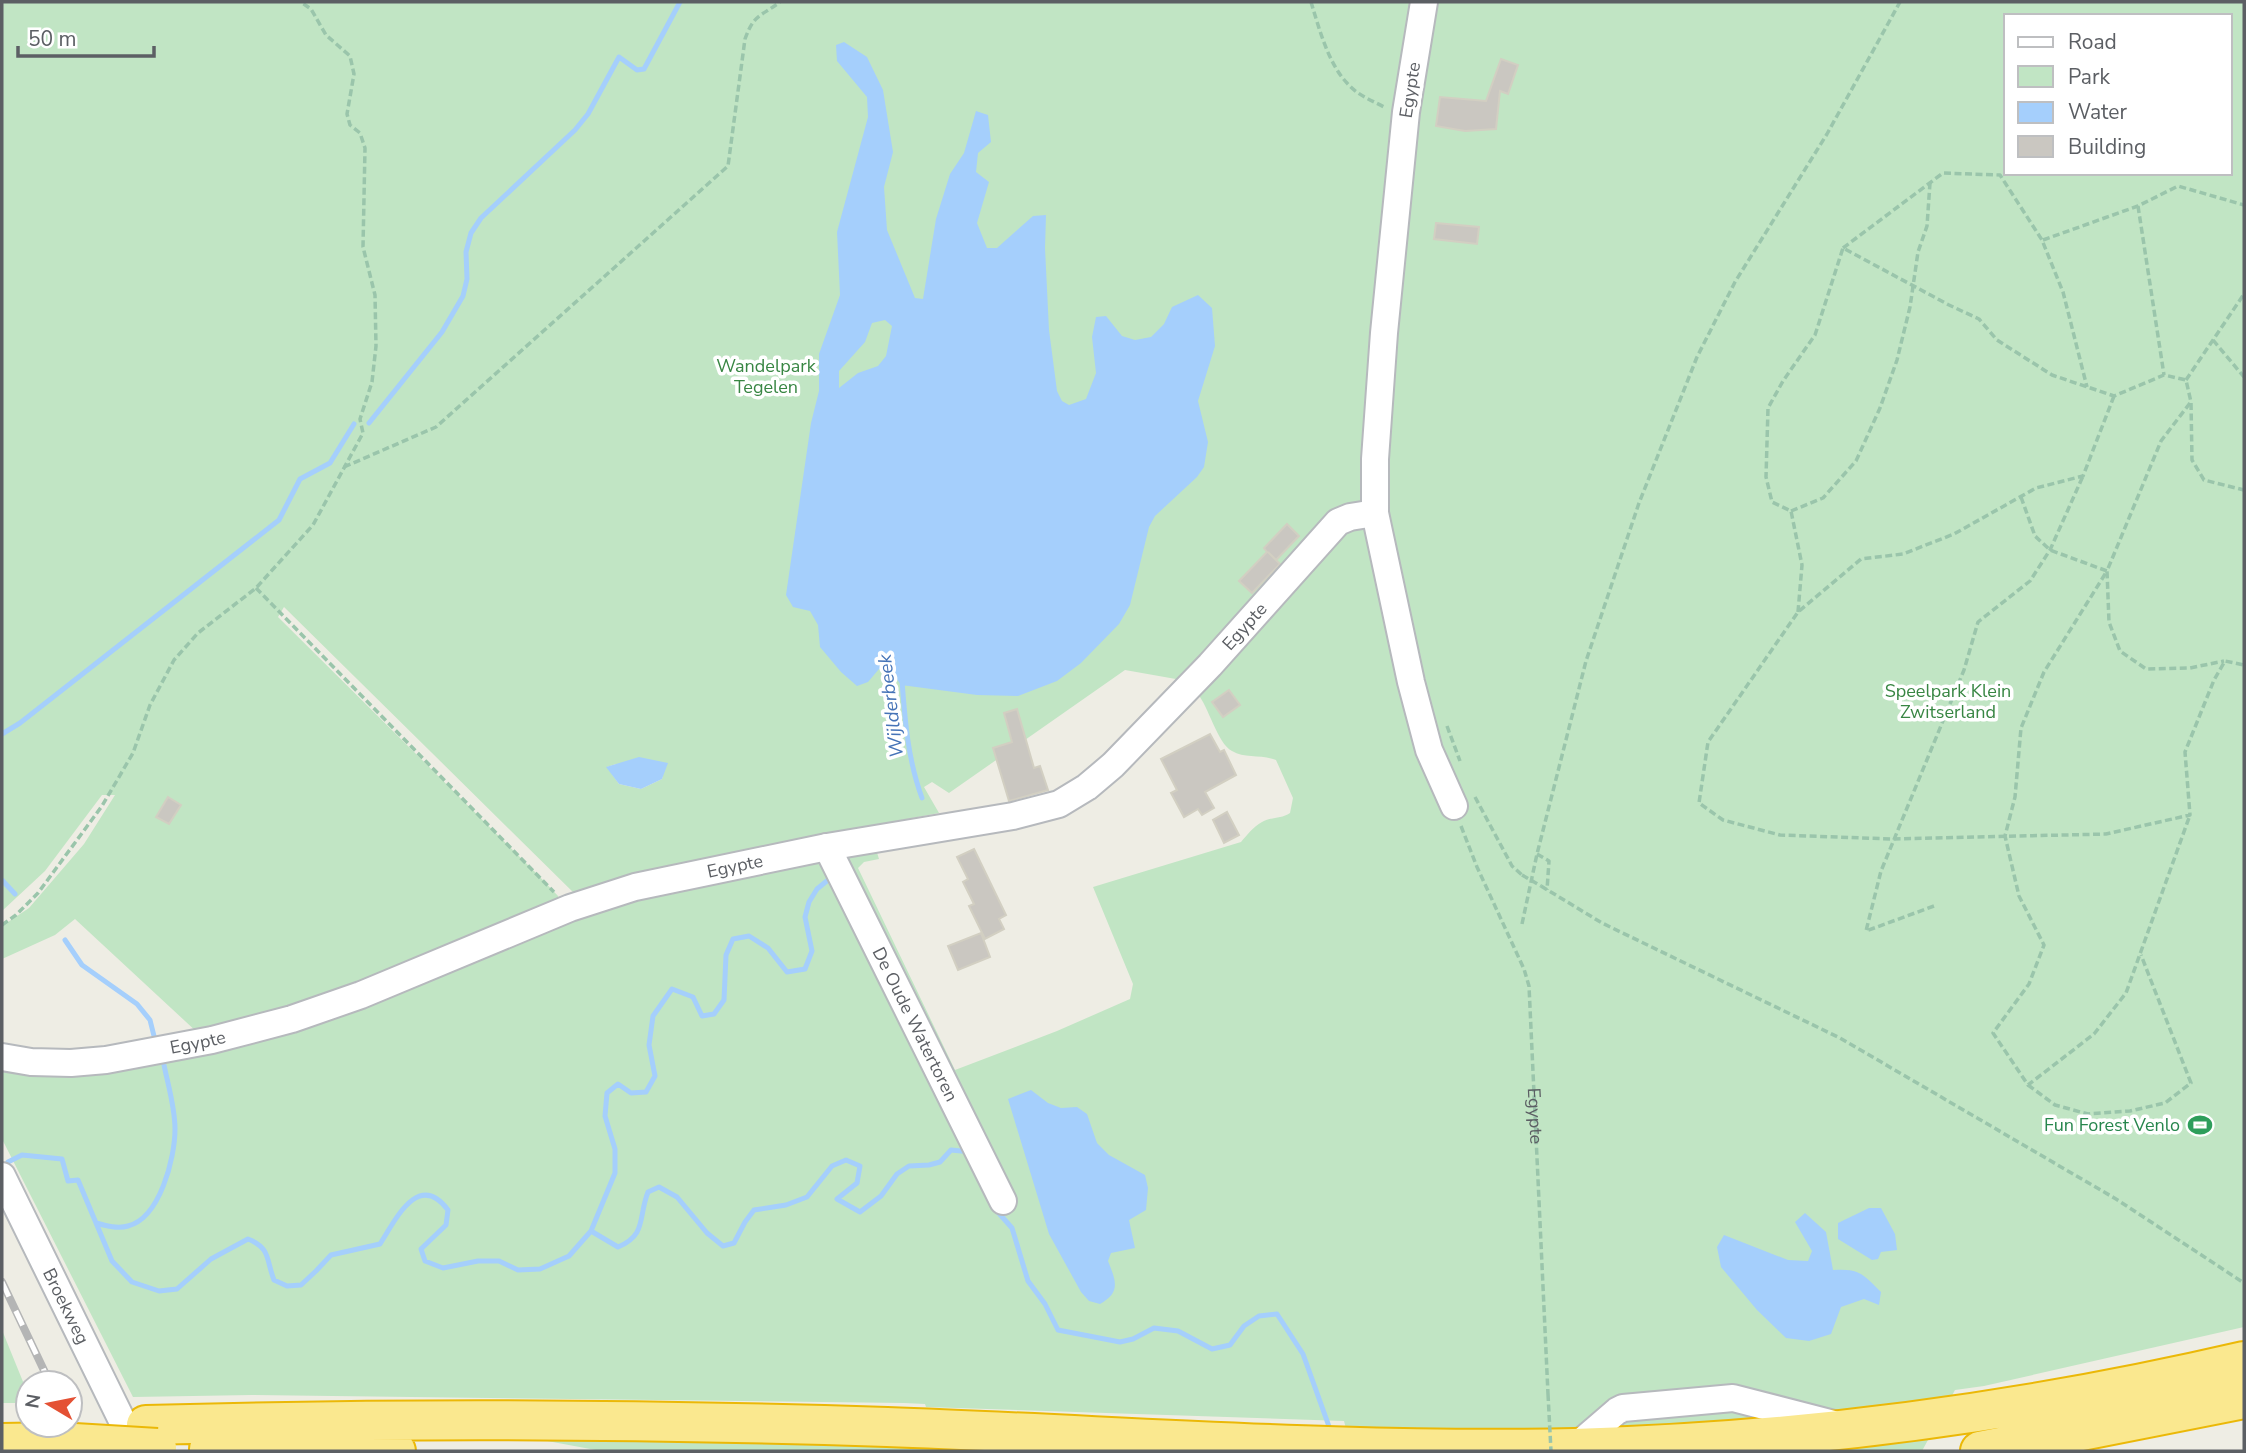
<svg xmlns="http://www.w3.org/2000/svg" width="2246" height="1453" font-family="'Nunito Sans',sans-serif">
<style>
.green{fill:#c1e5c4;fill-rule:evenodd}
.water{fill:#a5cffc;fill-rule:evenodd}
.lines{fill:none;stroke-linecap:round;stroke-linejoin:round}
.stream{stroke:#a5cffc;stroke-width:5}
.building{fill:#cac7c1;stroke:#d2cfc2;stroke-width:2}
.minor-casing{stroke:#b6b9bd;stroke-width:30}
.highway-casing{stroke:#ebb807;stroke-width:42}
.path{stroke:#9ac5ab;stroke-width:3.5;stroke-dasharray:7 3.5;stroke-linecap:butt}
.minor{stroke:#fff;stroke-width:26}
.highway{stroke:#fae88f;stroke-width:38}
.rail-casing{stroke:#b4b5b5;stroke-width:8}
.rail{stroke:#fff;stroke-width:5;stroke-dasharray:16;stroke-linecap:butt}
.highway-bridge-casing{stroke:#ebb807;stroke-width:42;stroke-linecap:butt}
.path-bridge{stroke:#9ac5ab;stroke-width:3.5;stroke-dasharray:7 3.5;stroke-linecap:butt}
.highway-bridge{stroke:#fae88f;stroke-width:38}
.labels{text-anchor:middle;stroke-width:7;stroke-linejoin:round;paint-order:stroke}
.street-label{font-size:18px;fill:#5c5f64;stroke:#fff}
.park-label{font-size:18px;fill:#388643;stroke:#fff}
.leisure-label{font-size:18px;fill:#27864d;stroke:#fff;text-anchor:end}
.water-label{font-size:19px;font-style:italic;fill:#4573b7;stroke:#fff}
</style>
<rect width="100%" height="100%" fill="#eeede4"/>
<path class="green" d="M2,2h2242v1325l-260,59 -29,4 -33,61h-570l-8,-30 -418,-14 -1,-3 -21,-1 -652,-8 -119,2 -131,-258v-75l55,6 42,-2 43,-5 83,-18 118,-31 207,-90 63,-23 224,-48 7,10c7,-13 17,-14 31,-17l4,13 -15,3 -6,6 97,202 102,-39 73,-32 3,-15 -40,-97 148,-45c6,-7 12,-15 21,-20 9,-5 19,-3 28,-9l3,-15 -17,-38c-15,-6 -31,-1 -44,-9 -15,-8 -23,-44 -35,-58l7,-9 -79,-14 -176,123 -17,-11 -8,5 15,26 -80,15 -280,70 -295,-291 -6,10 260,258 20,21 1,4 -5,5 -117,54 -129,47 -109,28 -124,-115 -20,16 -53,24v-33l27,-18 55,-64 31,-49h-13l-57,76 -43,40zM2006,16h224v157h-224zM616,764l27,14 20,-3 -1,4 -21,10 -22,-5 -12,-17z
M2,1330l26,64v9h-26z
M542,1440h289l197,11h-427z"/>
<path class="water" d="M844,42l23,15 16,33 10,62 -9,35 3,43 28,68 8,1 13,-80 14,-45 14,-21 12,-42 12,4 3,27 -13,11 -2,19 13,10 -12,41 10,25h10l36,-32 13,-1 -1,33 4,82 8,61 5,10 7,4 17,-6 10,-26 -4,-36 4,-20 10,-1 16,20 13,4 16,-3 13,-13 8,-17 26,-12 14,13 3,38 -17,55 10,41 -4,25 -7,10 -42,39 -6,11 -19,78 -11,19 -38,39 -24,18 -39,15 -41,-1 -76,-10 -10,-14 -12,-2 -11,13 -11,4 -16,-14 -21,-25 -2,-22 -8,-14 -17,-4 -7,-12 25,-172 8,-32v-37l21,-59 -3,-63 31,-115 -1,-20 -30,-36 -1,-16zM885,320l7,6 -6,30 -8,10 -20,7 -19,15v-17l26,-29 7,-19z
M639,757l29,6 -6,16 -21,10 -22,-5 -13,-17z
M1031,1090l17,13 13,5 16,-1 10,7 10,29 12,12 36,20 3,13 -2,22 -17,10 6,28 -24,5 -3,8c8,20 13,31 -8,43l-11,-3 -8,-9 -32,-58 -41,-135z
M1869,1208h12l14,26 2,16 -16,2 -3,7 -6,1 -34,-21v-16z
M1805,1213l21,19 7,38c26,-2 30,4 48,22l-2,13 -15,-6 -23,8 -10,27 -22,7 -23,-3 -29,-28 -36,-43 -4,-20 7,-12 64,25 20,1 4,-10 -17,-29z"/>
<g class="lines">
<path class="stream" d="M369,423l73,-91 21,-36 4,-17 -1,-27 5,-19 10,-15 94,-88 13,-16 31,-57 18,13 7,-1 36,-67
M902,681c3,40 6,79 20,117
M2,734l18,-11 259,-203 21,-41 30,-16 24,-39
M2,880l13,14
M65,940l17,25 55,39 13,16 4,16
M8,1162l14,-7 40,4 6,22 10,-1 34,81 20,21 27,9 18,-2 34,-30 37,-20c23,9 18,21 26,41l13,6 14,-1 15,-14 15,-16 49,-11c15,-23 38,-74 68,-34l-2,15 -25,24 4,12 18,7 35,-7h21l19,9 22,-1 29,-13 22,-25 24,-58v-24l-10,-33 2,-23 11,-9 13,9 15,-1 9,-16 -6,-31 4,-29 19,-27 21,8 9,19 12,-2 10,-14 2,-45 7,-16 16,-3 19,12 19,24 18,-3 7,-18 -7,-34 4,-15 8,-13 11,-9
M996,1210l16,18 16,53 17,23 13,26 62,12 13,-3 21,-11 24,3 34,18 18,-4 14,-19 15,-10 18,-2 26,40 28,78
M96,1223c11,3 22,6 32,3 32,-8 47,-68 47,-97 0,-22 -7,-44 -11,-64
M591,1231l27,16c29,-12 20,-30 30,-55l11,-5 18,10 30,36 16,13 11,-3 11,-21 9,-12 32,-5 21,-8 25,-31 14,-6 14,6 -3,17 -20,16 23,13 21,-16 16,-22 12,-8 20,-1 11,-3 11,-12 20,2"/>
</g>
<path class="building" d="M1501,59l17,6 -10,29 -8,-3 -4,38 -31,2 -29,-5 4,-29 46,4z
M1436,223l43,4 -2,17 -43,-5z
M1287,524l12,12 -23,24 -8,-8 12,12 -28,29 -13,-12 28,-29 -3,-4z
M1229,690l11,15 -17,12 -11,-15z
M1017,709l17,59 6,-2 8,24 -39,11 -16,-53 19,-6 -8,-29z
M1210,734l10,18 4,-2 12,25 -31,17 9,16 -12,7 -4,-6 -14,8 -13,-24 6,-3 -16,-31z
M168,797l13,8 -12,19 -13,-7z
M1227,812l12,23 -15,8 -11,-23z
M974,849l32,66 -7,4 5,10 -19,10 -16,-33 5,-2 -11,-22 5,-3 -11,-22z
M981,933l9,24 -32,13 -10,-24z"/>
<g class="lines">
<g class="minor-casing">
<g id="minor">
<path d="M1424,2l-18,110 -22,221 -9,126v54l36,169 18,68 25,56"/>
<path id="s2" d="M827,847l176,354"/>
<path id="s3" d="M2,1057l29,5 40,1 35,-3 106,-20 80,-21 69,-24 209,-87 65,-21 192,-40 186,-31 46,-12 28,-17 26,-22 97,-100 128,-143 12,-5 25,-4"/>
<path id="s4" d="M2,1176l135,275"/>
<path d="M1574,1448l43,-37 6,-3 110,-10 101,26"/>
</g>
</g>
<g class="highway-casing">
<path id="highway" d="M146,1425c247,-7 494,-6 741,2 229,8 458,26 687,21 226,-6 450,-36 670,-87
M2,1443l56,-1
M209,1449l187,2
M1980,1451l264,-52"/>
</g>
<g class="path">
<path d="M1311,2c8,26 17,61 36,81 10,12 24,17 37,24"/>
<path d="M2138,206l26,169"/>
<path d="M2043,240l95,-34 40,-20 66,19"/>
<path d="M1843,248l100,-75 57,2 42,65 21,52 24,95"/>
<path d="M2213,340l31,37"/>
<path d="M2186,380l58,-86"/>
<path d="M2114,396l-31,80 -47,12 -82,46 -51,20 -42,5 -63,53 -90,130 -9,61 24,17 57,15 113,4 213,-5 84,-19 -5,-63 29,-72 11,-19 19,4"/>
<path d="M2190,403l-29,38 -54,130 2,51 11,29 26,18 44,-1 34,-7"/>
<path d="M344,467l92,-40 292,-261 17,-127c9,-25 15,-22 35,-37"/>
<path d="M2021,497l14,39 15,14 57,21 -63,101 -23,56 -6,69 -10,39 14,60 25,49 -15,39 -36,49 35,52 66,-51 32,-41 64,-178"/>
<path d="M1791,511l32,-13 33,-37 24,-53 17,-48 13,-53 8,-55 9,-26 3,-43"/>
<path d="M256,588l298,304"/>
<path d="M1798,612l4,-47 -11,-54 -19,-9 -6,-25 2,-69 15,-27 32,-46 28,-87 106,57 30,14 18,21 55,35 62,21 50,-21 22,5 5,22 1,58 12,20 40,10"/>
<path d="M1447,726l13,35"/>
<path d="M1475,797l37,69 10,9"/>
<path id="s1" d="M1461,826l16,41 47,102 5,17 19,408"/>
<path d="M1537,854l12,7 -2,29"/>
<path d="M1541,886l61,37 238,115 276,161 128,84"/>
<path d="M1934,906l-68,25 15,-60 83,-201 14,-48 52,-41 20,-31 33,-74"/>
<path d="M1522,924l15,-70 49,-193 53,-158 58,-146 38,-75 92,-148 73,-132"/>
<path d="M2,925l14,-10 22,-22 64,-87 31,-53 17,-48 24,-45 24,-27 58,-45 57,-63 50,-92 -3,-14 12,-37 4,-36 -1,-51 -12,-48 2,-99 -5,-15 -10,-8 -3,-11 7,-40 -4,-18 -24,-21 -15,-26 -10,-7"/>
<path d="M2028,1085l27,20 33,9 42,-3 35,-8 26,-20 -50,-128"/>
</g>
<use href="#minor" class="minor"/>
<use href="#highway" class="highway"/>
<g class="rail-casing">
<path id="rail" d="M2,1282l48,101
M70,1424l13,27"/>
</g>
<use href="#rail" class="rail"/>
<g class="highway-bridge-casing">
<path id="highway-bridge" d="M58,1442l99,6"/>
</g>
<path class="path-bridge" d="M1522,875l19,11
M1548,1394l3,57"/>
<use href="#highway-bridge" class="highway-bridge"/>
</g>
<defs>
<g id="stadium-bare" transform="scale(1.89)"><path d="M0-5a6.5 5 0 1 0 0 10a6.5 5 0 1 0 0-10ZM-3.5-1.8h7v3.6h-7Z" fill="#2e9e5b" stroke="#fff" stroke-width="2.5" paint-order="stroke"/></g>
</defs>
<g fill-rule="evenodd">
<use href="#stadium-bare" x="2200" y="1125"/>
</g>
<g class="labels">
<g class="street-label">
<text transform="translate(1410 90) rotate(-81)" y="6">Egypte</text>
<text dy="6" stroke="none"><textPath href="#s3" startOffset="1353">Egypte</textPath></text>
<text dy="6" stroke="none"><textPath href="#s3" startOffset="765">Egypte</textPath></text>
<text dy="6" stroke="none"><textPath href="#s2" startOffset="198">De Oude Watertoren</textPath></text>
<text dy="6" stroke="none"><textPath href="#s3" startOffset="198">Egypte</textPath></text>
<text dy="6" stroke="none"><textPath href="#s1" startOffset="304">Egypte</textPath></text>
<text dy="6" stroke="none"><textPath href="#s4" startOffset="145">Broekweg</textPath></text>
</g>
<g class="park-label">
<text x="766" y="372">Wandelpark<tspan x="766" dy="21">Tegelen</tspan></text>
<text x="1948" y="697">Speelpark Klein<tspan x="1948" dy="21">Zwitserland</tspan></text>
</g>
<g class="leisure-label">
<text x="2180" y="1131">Fun Forest Venlo</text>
</g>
<g class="water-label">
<text transform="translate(890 706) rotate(-97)" y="7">Wijlderbeek</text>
</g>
</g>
<rect width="2246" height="1453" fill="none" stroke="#5c5f64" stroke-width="7"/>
<rect x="2004" y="14" width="228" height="161" fill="#ffffff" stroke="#bebfc1" stroke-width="2"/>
<rect x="2018" y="37" width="35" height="10" fill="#ffffff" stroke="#bebfc1" stroke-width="2"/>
<text x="2068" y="49" font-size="21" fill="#5c5f64">Road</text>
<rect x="2018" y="66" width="35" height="21" fill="#c1e5c4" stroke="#bebfc1" stroke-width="2"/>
<text x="2068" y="84" font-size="21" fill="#5c5f64">Park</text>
<rect x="2018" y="102" width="35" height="21" fill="#a5cffc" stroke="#bebfc1" stroke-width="2"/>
<text x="2068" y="119" font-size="21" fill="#5c5f64">Water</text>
<rect x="2018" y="136" width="35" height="21" fill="#cac7c1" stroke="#bebfc1" stroke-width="2"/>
<text x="2068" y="154" font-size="21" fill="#5c5f64">Building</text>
<g transform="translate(49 1404) rotate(280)"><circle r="33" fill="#ffffff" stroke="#bebfc1" stroke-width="2"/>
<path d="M0-5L12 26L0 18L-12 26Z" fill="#e45134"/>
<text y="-10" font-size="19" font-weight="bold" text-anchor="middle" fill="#5c5f64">N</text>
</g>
<path d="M18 46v10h136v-10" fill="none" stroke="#5c5f64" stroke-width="3.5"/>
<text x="28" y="46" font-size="21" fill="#5c5f64" stroke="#ffffff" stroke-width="5" paint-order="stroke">50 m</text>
</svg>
